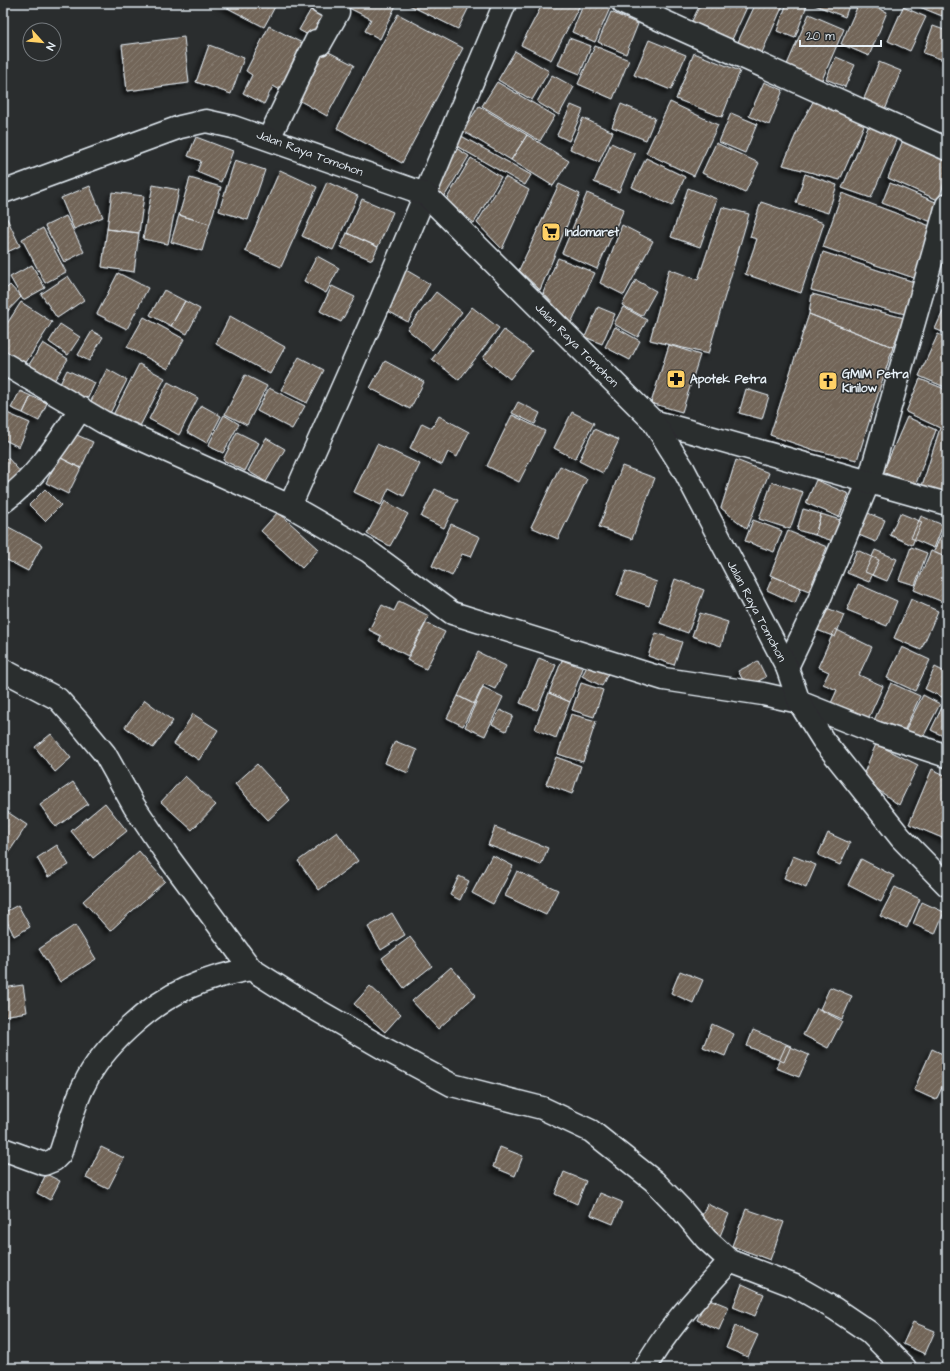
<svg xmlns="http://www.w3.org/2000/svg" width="950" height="1371" font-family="'Architects Daughter',sans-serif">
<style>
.building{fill:url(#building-hatch);stroke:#e8f1f8;filter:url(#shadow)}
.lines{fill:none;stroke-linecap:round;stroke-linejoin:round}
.minor-casing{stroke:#e8f1f8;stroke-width:25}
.tertiary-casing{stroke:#e8f1f8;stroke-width:25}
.trunk-casing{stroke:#e8f1f8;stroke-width:25}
.minor{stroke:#2a2d2e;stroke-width:22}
.tertiary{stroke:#2a2d2e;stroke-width:22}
.trunk{stroke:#2a2d2e;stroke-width:22}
.labels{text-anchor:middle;stroke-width:3;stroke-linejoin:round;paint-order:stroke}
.street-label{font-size:12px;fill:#e8f1f8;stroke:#2a2d2e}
.poi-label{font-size:12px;font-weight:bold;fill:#e8f1f8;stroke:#2a2d2e;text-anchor:start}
</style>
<defs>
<pattern id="building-hatch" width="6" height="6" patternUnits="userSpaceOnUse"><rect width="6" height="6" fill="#726558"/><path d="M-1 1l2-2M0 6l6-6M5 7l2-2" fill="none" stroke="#867c71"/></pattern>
<filter id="shadow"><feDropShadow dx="-3.5" dy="3.5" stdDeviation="2" flood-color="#0009"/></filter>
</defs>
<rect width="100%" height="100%" fill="#2a2d2e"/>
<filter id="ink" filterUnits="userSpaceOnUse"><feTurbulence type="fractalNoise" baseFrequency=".025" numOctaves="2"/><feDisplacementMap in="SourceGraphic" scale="8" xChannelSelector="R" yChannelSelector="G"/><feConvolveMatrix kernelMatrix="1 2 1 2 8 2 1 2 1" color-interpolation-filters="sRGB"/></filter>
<g filter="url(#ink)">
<path class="building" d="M218,3h59l-13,24z
M351,3h46l-17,36 -15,-8 6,-12 -22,-11z
M405,3h66l-13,26z
M543,3h38l-30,57 -30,-15z
M584,3h13l13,5 -15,34 -23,-10z
M701,3h43l4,2 -19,41 -40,-19z
M756,3h28l-24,54 -24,-11z
M787,3h15l5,2 -12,33 -18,-7z
M810,3h40l-5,14z
M859,3h6l22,9 -18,44 -28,-12z
M910,3h37v1l-5,12z
M314,4l21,12 -14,26 -22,-12z
M903,7l23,10 -16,34 -22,-10z
M611,12l27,12 -12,30 -28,-12z
M398,14l65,34 -61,115 -65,-35z
M809,14l35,15 -23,53 -35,-15z
M269,26l39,20 -24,46 -11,-6 -9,18 -21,-11 9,-18 -6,-4z
M933,26l14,5v30l-24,-8z
M184,37l5,46 -62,8 -5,-46z
M569,38l22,8 -11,28 -22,-9z
M649,40l37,15 -15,35 -37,-15z
M209,45l35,13 -13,36 -35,-12z
M595,46l34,14 -16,39 -35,-15z
M321,48l33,17 -27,51 -32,-18z
M515,51l34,20 -17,29 -34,-20z
M694,53l46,18 -18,46 -46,-18z
M836,57l19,8 -10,22 -19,-8z
M879,62l22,9 -16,39 -22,-9z
M552,75l22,12 -15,28 -22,-13z
M497,82l58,34 -15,25 -58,-35z
M764,82l19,8 -14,35 -20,-9z
M814,100l51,23 -25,57 -57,-15 16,-38z
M670,102l48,23 -24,51 -48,-23z
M621,104l34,14 -9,22 -34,-13z
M571,105l12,5 -14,31 -12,-6z
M479,106l48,29 -16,25 -48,-29z
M731,113l26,11 -12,29 -26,-11z
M583,118l30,14 -14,30 -29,-13z
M869,125l28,13 -26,60 -29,-10z
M456,133l75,42 -6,10 -74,-42z
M527,135l42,26 -16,25 -42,-26z
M196,137l37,14 -12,31 -24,-10 4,-11 -13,-5z
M903,140l44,20v16l-9,24 -50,-22z
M611,143l24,11 -16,38 -25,-10z
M716,143l43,20 -14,30 -43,-20z
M454,147l15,9 -25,41 -15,-10z
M471,158l30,19 -27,46 -28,-23z
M646,158l39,19 -13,29 -40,-19z
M235,160l30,10 -17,50 -29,-9z
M280,170l37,17 -36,80 -36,-16z
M805,174l32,11 -9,28 -32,-10z
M505,177l24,13 -27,59 -25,-26z
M190,178l31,9 -11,37 -31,-9z
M327,182l31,14 -25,54 -31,-14z
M890,183l48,20 -6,19 -50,-19z
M559,184l21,10 -40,96 -21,-20z
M153,185l26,5 -11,54 -25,-5z
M90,186l13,31 -29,12 -13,-31z
M688,188l29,11 -17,48 -29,-10z
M112,192l32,4 -5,37 -32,-4z
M587,193l37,16 -27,60 -35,-16z
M842,193l88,33 -13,53 -94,-32z
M362,199l31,13 -15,35 -31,-14z
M761,202l63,21 -23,70 -56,-19 12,-35 -7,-2z
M722,207l27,7 -41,140 -58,-14 19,-71 29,11z
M3,210l17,36 -17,8z
M179,215l31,9 -8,27 -31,-9z
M66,216l18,36 -20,10 -19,-36z
M622,225l31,16 -29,54 -24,-12z
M43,228l23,44 -21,11 -23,-44z
M107,229l32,4 -5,39 -32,-5z
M347,233l31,14 -6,13 -31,-13z
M823,252l91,30 -9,32 -94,-24z
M317,256l22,12 -13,25 -22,-12z
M558,258l37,15 -24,50 -28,-30z
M32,265l13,23 -22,12 -13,-23z
M401,267l29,17 -22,38 -29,-16z
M118,273l30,15 -21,41 -30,-15z
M68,276l16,24 -27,18 -16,-24z
M636,280l20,11 -14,25 -20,-11z
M10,285l11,12 -18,19v-24z
M332,286l23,11 -14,25 -21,-11z
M164,290l21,11 -14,25 -21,-11z
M436,292l26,20 -30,38 -25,-21z
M812,294l92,24 -11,29 -84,-33z
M185,301l15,8 -13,25 -16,-8z
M21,302l31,20 -27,42 -22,-14v-20z
M472,307l27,21 -40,52 -27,-21z
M598,307l17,7 -13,30 -17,-7z
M623,307l24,13 -9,17 -24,-13z
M944,309l3,2v23l-12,-5z
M809,314l84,33 -36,113 -43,-10 -44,-15z
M230,316l55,31 -15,27 -54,-30z
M144,317l40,22 -16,30 -41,-22z
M60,324l20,13 -12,18 -19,-13z
M615,327l25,14 -10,19 -25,-13z
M504,330l28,21 -22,28 -27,-21z
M92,331l11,6 -14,24 -11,-6z
M938,334l9,4v50l-28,-12z
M43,343l25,16 -18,28 -25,-16z
M669,345l31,10 -18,57 -31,-9z
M299,357l25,13 -17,33 -26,-13z
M385,361l39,21 -14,27 -40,-21z
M139,364l26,14 -26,50 -26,-13z
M107,369l20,11 -18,35 -20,-10z
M67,370l28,13 -10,21 -28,-14z
M245,375l22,11 -20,39 -22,-11z
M920,379l27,11v97l-2,6 -23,-7 18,-58 -34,-16z
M168,382l30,16 -19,37 -30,-16z
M269,388l36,18 -13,23 -35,-18z
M746,389l23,7 -7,23 -23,-6z
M20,391l11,5 -8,17 -12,-5z
M31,396l16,7 -8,18 -16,-8z
M518,402l22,11 -5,11 -23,-11z
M201,405l20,11 -14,27 -20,-11z
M572,412l22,11 -19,36 -21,-11z
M7,413l23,10 -11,24 -16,-8v-18z
M224,415l15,9 -16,29 -15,-7z
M512,415l33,16 -26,51 -32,-16z
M439,416l30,16 -12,25 -9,-5 -6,13 -32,-17 12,-25 10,5z
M907,417l29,13 -21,56 -32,-14z
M594,429l25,11 -16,33 -24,-12z
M70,432l23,10 -12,26 -22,-11z
M237,432l22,11 -14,28 -22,-11z
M266,438l19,11 -19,33 -18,-11z
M377,444l43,20 -16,32 -15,-8 -8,17 -27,-13z
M59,457l22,11 -13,26 -22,-11z
M8,458l15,17 -20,18v-30z
M736,460l33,13 -22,56 -26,-21z
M560,466l27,13 -29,60 -27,-12z
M622,466l33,12 -23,61 -33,-12z
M816,480l33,14 -10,23 -33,-14z
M772,482l31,10 -13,37 -31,-10z
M45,489l16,16 -16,16 -16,-16z
M435,489l23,11 -14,28 -23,-11z
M385,501l23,13 -18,32 -23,-12z
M803,509l18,5 -6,21 -18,-5z
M863,511l22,9 -9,22 -22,-9z
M278,512l41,37 -17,19 -41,-37z
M900,513l22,9 -10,23 -22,-10z
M821,514l19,6 -7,21 -18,-6z
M921,516l22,9 -9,23 -23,-10z
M753,520l29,11 -8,21 -29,-11z
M3,524l39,21 -14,26 -25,-13z
M451,524l29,13 -9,20 -9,-3 -10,22 -20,-10z
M944,529l3,1v27l-13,-6z
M788,531l39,16 -18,44 -39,-16z
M911,547l16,6 -12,32 -16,-5z
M857,550l22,10 -10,22 -22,-9z
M875,550l22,9 -10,22 -22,-9z
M931,551l16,7v36l-4,8 -29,-12z
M626,571l31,11 -8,24 -32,-11z
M773,576l28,12 -6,15 -28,-13z
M675,579l29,11 -16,43 -28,-10z
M858,584l39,17 -10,25 -40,-16z
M911,599l27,12 -17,39 -27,-12z
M399,601l30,15 -21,40 -29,-15 2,-5 -12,-6 13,-25 12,6z
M822,606l22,9 -9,22 -23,-9z
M700,613l28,9 -7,24 -29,-10z
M426,623l19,9 -19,37 -19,-9z
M835,629l37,18 -13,28 24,11 -18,40 -37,-16 9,-20 -14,-6 6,-12 -11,-5z
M656,633l26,9 -8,23 -26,-9z
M902,647l28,13 -15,31 -28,-13z
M478,652l28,14 -11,23 -11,-5 -10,20 -16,-8z
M539,658l17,7 -19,45 -17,-7z
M591,659l19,10 -8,17 -20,-10z
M562,660l21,8 -13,34 -21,-9z
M758,661l8,16 -19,10 -9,-16z
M935,667l12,6v65l-16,-8 15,-31 -21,-10z
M581,683l22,7 -9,27 -22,-7z
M891,683l29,13 -19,42 -29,-13z
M483,687l20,10 -18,39 -20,-9z
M549,693l21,9 -14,36 -21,-9z
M923,695l17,9 -19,37 -17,-8z
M458,696l16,8 -11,22 -16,-8z
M145,700l28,21 -20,27 -28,-21z
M500,710l13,6 -7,15 -14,-7z
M193,714l25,16 -19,30 -25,-16z
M571,714l25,7 -13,41 -25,-8z
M51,734l20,24 -16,14 -20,-25z
M395,741l22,9 -9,23 -23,-10z
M876,744l42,21 -19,40 -37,-27z
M556,757l25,9 -9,28 -26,-10z
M257,764l33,36 -22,20 -33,-36z
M932,769l15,7v64l-38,-16z
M185,776l31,29 -24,25 -31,-28z
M73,782l15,22 -32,23 -16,-22z
M105,803l22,28 -34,27 -22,-27z
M3,809l24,16 -24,36z
M495,827l53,21 -7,17 -53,-20z
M337,832l21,29 -39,29 -21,-29z
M828,833l22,10 -10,22 -22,-10z
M57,845l12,20 -21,12 -11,-19z
M139,851l26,30 -55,50 -27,-30z
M492,855l21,11 -20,38 -21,-11z
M793,856l23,9 -10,23 -22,-10z
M861,859l33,17 -13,26 -33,-17z
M517,871l41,19 -12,25 -41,-19z
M459,876l10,5 -9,19 -10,-5z
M895,887l25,12 -13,29 -27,-12z
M922,902l22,10 -9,22 -22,-10z
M18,905l12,22 -16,9 -11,-23z
M392,913l13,22 -24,15 -13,-23z
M75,925l21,34 -36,23 -21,-33z
M410,937l22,29 -28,22 -22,-30z
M451,967l25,28 -38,34 -26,-28z
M680,971l23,9 -10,23 -22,-10z
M23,985l4,27 -24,4v-28z
M370,986l31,28 -16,18 -31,-28z
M830,987l22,9 -10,23 -22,-10z
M817,1008l25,13 -14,27 -25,-13z
M712,1024l22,10 -9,22 -22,-9z
M753,1030l38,16 -7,16 -37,-16z
M786,1045l23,10 -10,22 -23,-9z
M932,1049l15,7v21l-11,23 -22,-10z
M101,1147l23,11 -16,31 -22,-11z
M500,1147l23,9 -8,20 -22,-9z
M564,1172l22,9 -9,23 -22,-10z
M46,1174l14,7 -10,19 -13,-7z
M600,1193l22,9 -9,22 -22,-9z
M707,1204l22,10 -9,22 -23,-9z
M746,1209l38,13 -14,38 -38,-14z
M742,1284l22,10 -9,22 -22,-9z
M707,1298l22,9 -10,23 -22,-10z
M913,1322l22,9 -10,23 -22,-10z
M735,1326l23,9 -10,22 -22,-9z"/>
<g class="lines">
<g class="minor-casing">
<path id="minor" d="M623,3l324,146
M269,138l47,-97 4,3 18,-32 -17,-9
M3,363l100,59 187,84 78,45 84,62 212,66 99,15 36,8 78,31 70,23
M3,502c34,-25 55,-59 78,-94
M290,506l91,-206 124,-297
M787,667l32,-67 50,-119 78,-276
M3,670l55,29 18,20 29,35 29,52 35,52 82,111 52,33 80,46 69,37 90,23 49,23 63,50 27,28 25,30 24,22 65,25 40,23 34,23 36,36
M3,1149l41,15 10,-4 6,-6c8,-23 13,-48 24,-69 18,-38 65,-80 103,-97 20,-9 42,-15 64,-19
M645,1368c22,-40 54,-73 85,-107"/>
</g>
<g class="tertiary-casing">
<path id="tertiary" d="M653,421l294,83"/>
</g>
<g class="trunk-casing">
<path id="trunk" d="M3,192l177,-65 26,-6 27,6 192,67 228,227 31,49 103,197 12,35 24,38 78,98 46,47"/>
</g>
<use href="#minor" class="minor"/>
<use href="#tertiary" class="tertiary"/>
<use href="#trunk" class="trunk"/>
</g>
</g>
<defs>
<g id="supermarket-square" transform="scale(1)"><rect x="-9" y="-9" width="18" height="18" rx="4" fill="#ffd166" stroke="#2a2d2e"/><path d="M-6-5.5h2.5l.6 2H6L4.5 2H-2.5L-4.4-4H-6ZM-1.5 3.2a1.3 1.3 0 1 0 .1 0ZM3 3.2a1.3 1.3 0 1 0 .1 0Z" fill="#111"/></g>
<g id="pharmacy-square" transform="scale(1)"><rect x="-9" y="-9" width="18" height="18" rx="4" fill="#ffd166" stroke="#2a2d2e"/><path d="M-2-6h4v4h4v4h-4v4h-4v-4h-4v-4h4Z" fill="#111"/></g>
<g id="church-square" transform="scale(1)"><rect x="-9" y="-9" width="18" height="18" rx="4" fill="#ffd166" stroke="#2a2d2e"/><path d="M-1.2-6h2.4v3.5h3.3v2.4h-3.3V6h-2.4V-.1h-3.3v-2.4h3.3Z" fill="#111"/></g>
</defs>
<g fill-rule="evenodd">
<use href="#supermarket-square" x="551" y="232"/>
<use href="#pharmacy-square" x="676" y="379"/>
<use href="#church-square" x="828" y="381"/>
</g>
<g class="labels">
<g class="street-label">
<text transform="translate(310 153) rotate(20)" y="4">Jalan Raya Tomohon</text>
<text transform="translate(577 345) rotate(45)" y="4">Jalan Raya Tomohon</text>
<text transform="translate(757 611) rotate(62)" y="4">Jalan Raya Tomohon</text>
</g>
<g class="poi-label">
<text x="565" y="236">Indomaret</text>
<text x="842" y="378">GMIM Petra<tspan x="842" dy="14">Kinilow</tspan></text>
<text x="690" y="383">Apotek Petra</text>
</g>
</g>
<rect width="950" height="1371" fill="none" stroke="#2a2d2e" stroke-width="16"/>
<rect x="8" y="8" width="934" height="1355" fill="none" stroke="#e8f1f8" stroke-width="1.5" filter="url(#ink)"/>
<g transform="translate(42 42) rotate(117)"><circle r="19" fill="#2a2d2e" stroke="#767b7f"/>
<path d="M0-3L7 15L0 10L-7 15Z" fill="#ffd166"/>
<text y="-6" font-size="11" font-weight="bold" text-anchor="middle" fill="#e8f1f8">N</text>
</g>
<path d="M800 40v6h81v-6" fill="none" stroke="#e8f1f8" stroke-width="2"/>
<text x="806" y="40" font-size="12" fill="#e8f1f8" stroke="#2a2d2e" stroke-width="3" paint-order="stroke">20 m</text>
</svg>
